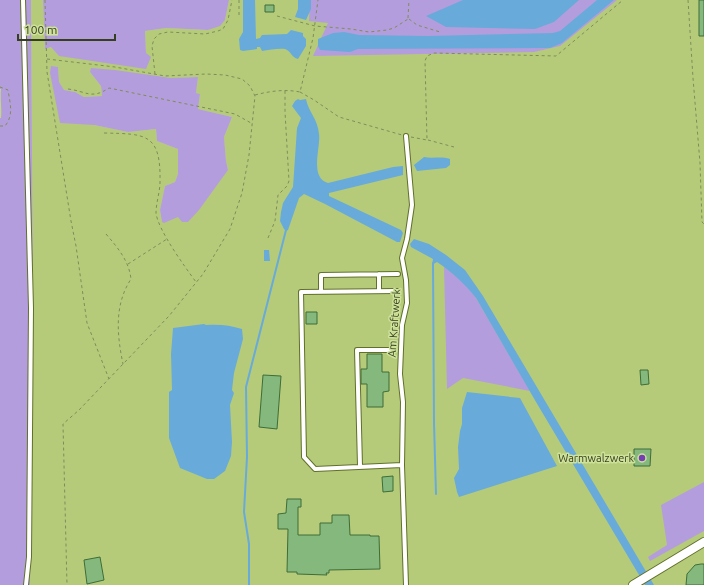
<svg xmlns="http://www.w3.org/2000/svg" width="704" height="585" font-family="Ubuntu,sans-serif">
<style>
.built{fill:#b5cb7a;fill-rule:evenodd}
.green{fill:#b49ddc}
.water{fill:#68abda}
.lines{fill:none;stroke-linecap:round;stroke-linejoin:round}
.stream{stroke:#68abda;stroke-width:2}
.building{fill:#85b87d;stroke:#3e6d37}
.lane-casing{stroke:#607029;stroke-width:6}
.street-casing{stroke:#607029;stroke-width:10}
.path{stroke:#7e8d58;stroke-width:1;stroke-dasharray:3 3;stroke-linecap:butt}
.lane{stroke:#fff;stroke-width:4}
.street{stroke:#fff;stroke-width:8}
.poi-dot{fill:#753fb6;stroke:#cee299;stroke-width:1.5}
.labels{text-anchor:middle;stroke-width:3;stroke-linejoin:round;paint-order:stroke}
.street-label{font-size:11px;fill:#363e20;stroke:#cee299}
.poi-label{font-size:11px;fill:#363e20;stroke:#cee299;text-anchor:end}
</style>
<rect width="100%" height="100%" fill="#c1d58c"/>
<path class="built" d="M31,0h12l2,49 6,-2 95,7 -1,-23 21,-3 42,2 17,-10 4,-20h475v585h-674l3,-277zM58,67l1,15 5,8 11,2 9,5 18,-1 -1,-10 -11,-14 56,3 25,3 27,-1 -2,16 4,1 -2,15 34,8 -8,20 2,24 2,9 -66,52 -2,-12 5,-24 10,-4 3,-8v-25l-21,-8 -1,-12 -28,3 -34,-7 -44,-52z"/>
<path class="green" d="M0,0h31l2,308 -3,277h-30v-467h1c1,-9 -1,-20 0,-29h-1z
M43,0h186l-4,20 -5,6 -12,4 -42,-2 -21,3 1,22 5,4 -5,12 -87,-13 -8,-9 -6,2z
M310,0h307l-57,46 -26,6 -221,4 15,-33 -19,-2z
M51,66l7,1 1,15 5,8 11,2 9,5 18,-1 -1,-10 -11,-14 1,-4 24,2 56,8 27,-1 -2,16 4,1 -2,15 34,8 -8,20 2,24 2,9 -29,40 -11,12h-6l-4,-5 -14,6 -2,-1 -2,-12 5,-24 10,-4 3,-8v-25l-21,-8 -1,-12 -28,3 -34,-7 -34,-2 -10,-50z
M444,267l21,16 11,15 54,93 -67,-13 -16,11z
M704,482v49l-54,30 -2,-4 19,-12 -6,-40z"/>
<path class="water" d="M243,0h12l1,39 4,-1 2,-3 25,-1 4,-4 12,3v3l3,3v7l-8,13c-6,-1 -7,-8 -13,-10 -6,-1 -16,1 -23,2l-2,-4h-3v2l-14,2 -3,-1 -1,-11 4,-7z
M298,0h13v9l-5,11 -11,-3 3,-8z
M463,0h116l-25,22 -19,7 -89,-2 -20,-11z
M597,0h17l-52,43 -12,5 -192,1 -8,3 -30,-2 -2,-4v-7l15,-6 11,-1 15,3 69,1 125,-3 7,-2z
M298,99l2,1 6,-1c2,12 12,20 13,35 2,13 -10,44 9,49l65,-16 10,-1v9l-74,18v3l72,34 2,3 -3,9h-3l-72,-38 -21,-10 -5,4 -11,32 -2,1 -2,-2 -4,-8 1,-9 2,-9 10,-16 4,-59 4,-10 -9,-12 3,-5z
M424,157c9,2 17,-1 26,2v6l-4,3 -29,3 -3,-6z
M414,239l15,5 17,11 19,15 18,26 171,289h-9l-109,-183 -60,-104c-12,-15 -23,-25 -39,-36l-5,3 1,-6 -22,-12 -1,-3z
M264,250h5l1,11h-6z
M204,324l2,1c13,-1 24,0 36,4l1,10 -9,34 -2,17 2,3 -4,12 2,37 -1,14 -6,15 -11,8h-7l-27,-11 -11,-30v-46l3,-2 -1,-36 2,-26z
M467,392l53,6 37,68 -98,31 -2,-5 -3,-14 5,-9 -1,-22 2,-16 2,-7v-16z"/>
<g class="lines">
<path class="stream" d="M433,263l1,160 2,71
M249,585v-41l-5,-32 3,-55 -1,-70 40,-157"/>
</g>
<path class="building" d="M699,0h5v36h-5z
M265,5h9v7h-9z
M306,312h11v12h-11z
M367,354h15v18h7v19l-6,1v15h-16v-23h-6v-15h6z
M640,370h8l1,14 -8,1z
M263,375l18,1 -4,53 -18,-2z
M634,449h17l-1,17h-16z
M393,476v15l-10,1 -1,-15z
M287,499h14v8h-3v28h22v-12h12v-8h17l1,20h20v1h9l1,33 -51,1v3h-3l1,2 -30,-1v-2h-10l1,-43h-10v-15l8,-1z
M100,557l4,23 -17,4 -3,-24z
M701,564h3v21h-18l1,-11 8,-9z"/>
<g class="lines">
<g class="lane-casing">
<path id="lane" d="M23,0l8,308 -2,249 -3,28
M379,274v17
M397,291l-96,1 3,165 11,12 87,-4
M321,292v-17l77,-1
M360,466l-3,-116h33
M406,585l-4,-120 1,-63 -3,-28 2,-49 5,-22 -1,-23 -4,-22 5,-19 5,-34 -6,-69"/>
</g>
<g class="street-casing">
<path id="street" d="M633,585l71,-43"/>
</g>
<path class="path" d="M45,0l2,72 24,149 5,25 11,77 22,56
M239,0v18
M688,0l5,78 7,85 2,59 2,2
M277,16l38,10 36,3 18,3 18,-2 7,-2 14,-9
M408,18l1,-18
M409,19l8,6 23,7
M47,59l68,8 50,9 41,-2 19,1 17,4 8,7 5,10 -6,59 -7,38 -12,36 -27,45 -34,42 -90,94 -16,14 4,161
M155,74l-3,-28 2,-7 5,-5 9,-2 37,2 13,-3 5,-2 5,-9 4,-20
M0,87l8,3c2,13 6,25 -3,36h-5
M68,89c18,2 23,11 41,-1l126,26 16,9
M300,92l14,8 25,17 63,18
M255,95c15,-4 30,-6 45,-3l13,-54 5,-38
M104,133c42,1 57,0 56,49 0,10 -4,21 -4,31 2,17 29,54 40,69
M411,137l16,3 -2,-79 2,-5 7,-3 122,3 67,-56
M428,140l26,7
M106,234c12,14 23,27 25,45 -17,26 -14,56 -8,85
M268,238l7,-17 3,-26 9,-9 2,-5 -4,-69v-22
M128,264l39,-25"/>
<use href="#lane" class="lane"/>
<use href="#street" class="street"/>
</g>
<circle class="poi-dot" cx="642" cy="458" r="4"/>
<g class="labels">
<g class="street-label">
<text transform="translate(394 323) rotate(-86)" y="4">Am Kraftwerk</text>
</g>
<g class="poi-label">
<text x="634" y="462">Warmwalzwerk</text>
</g>
</g>
<path d="M18 34v6h97v-6" fill="none" stroke="#363e20" stroke-width="2"/>
<text x="24" y="34" font-size="12" fill="#363e20" stroke="#cee299" stroke-width="3" paint-order="stroke">100 m</text>
</svg>
